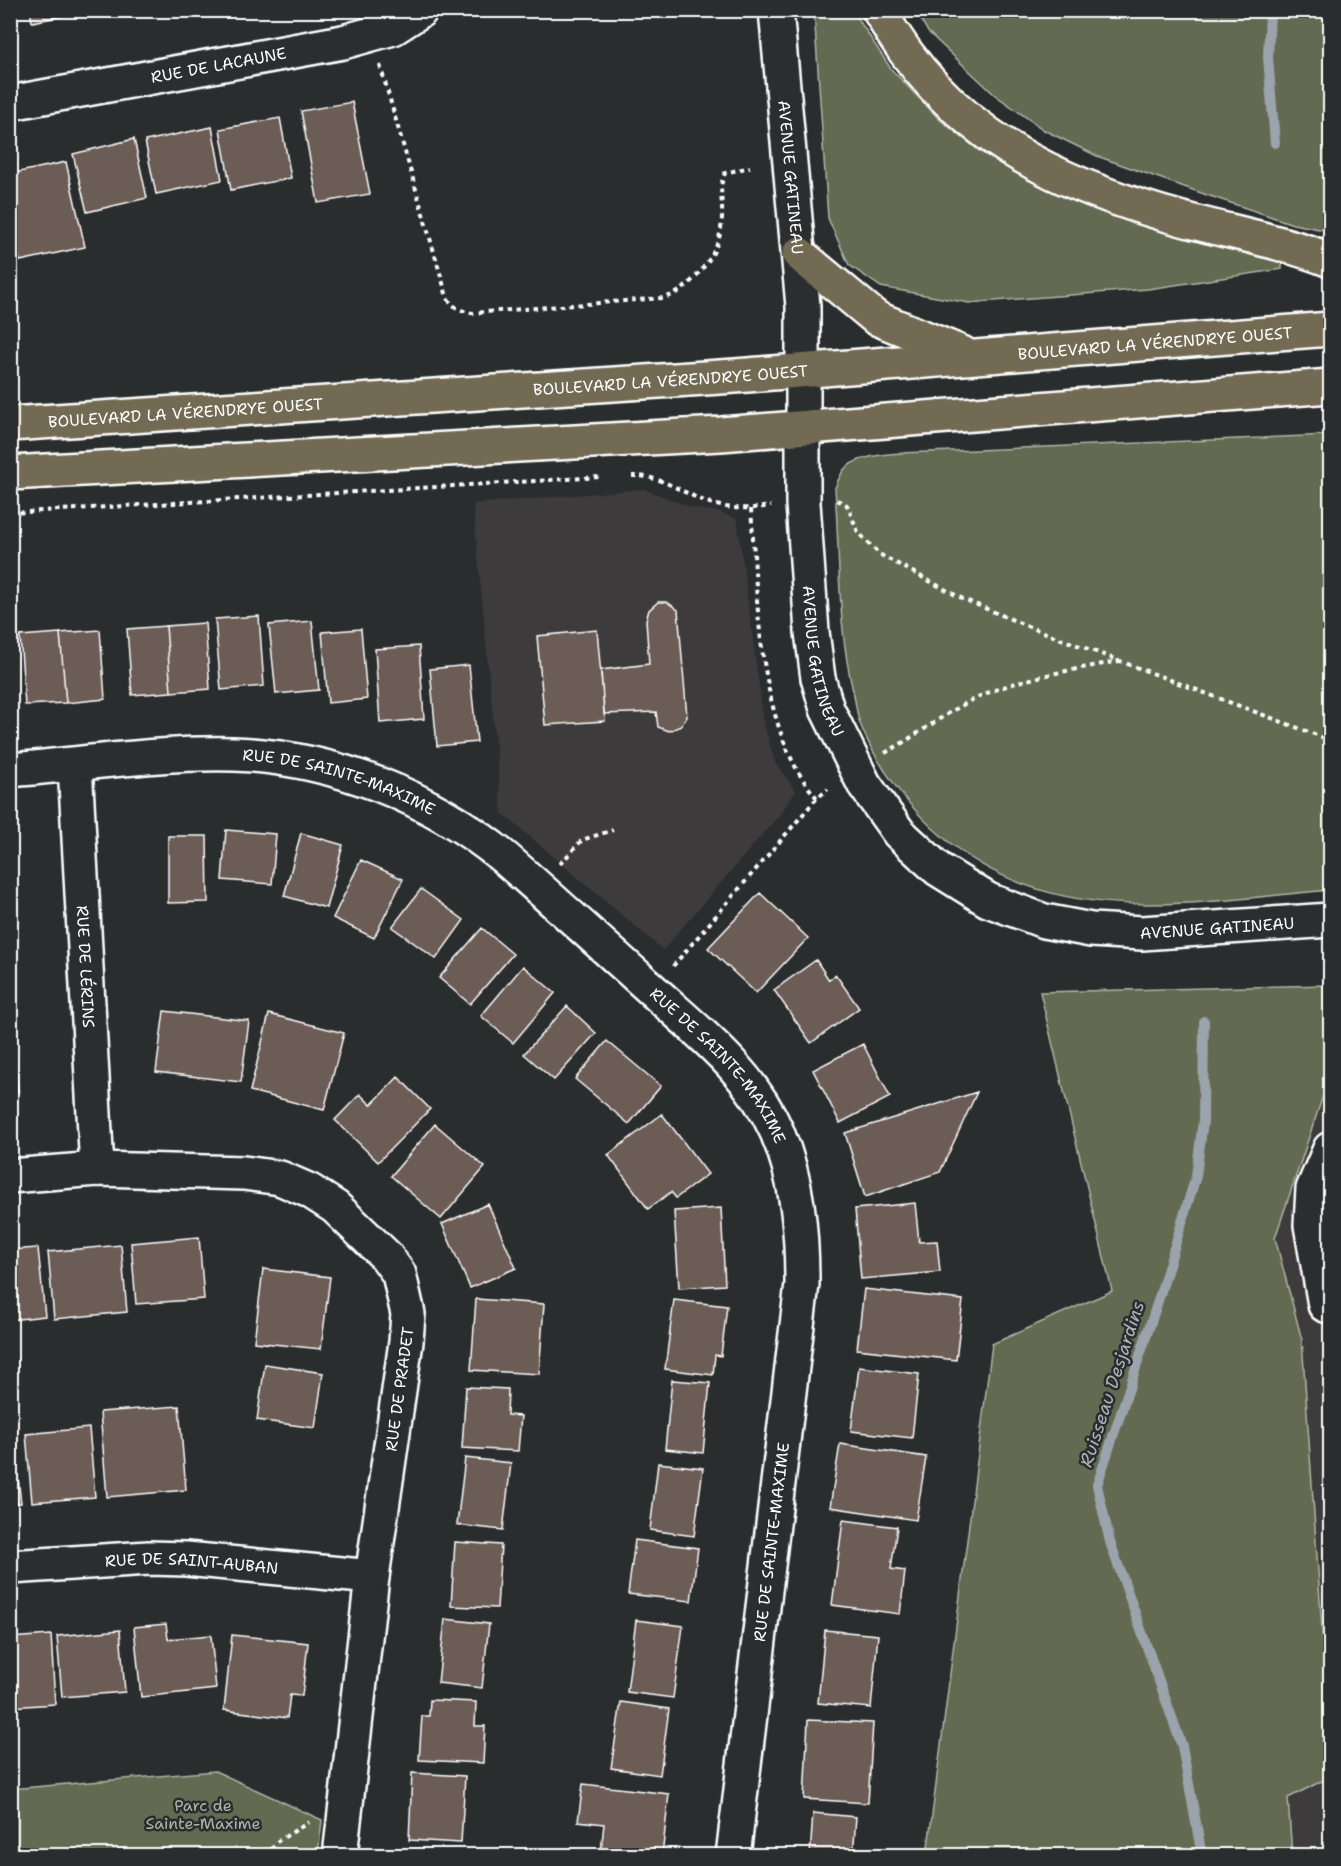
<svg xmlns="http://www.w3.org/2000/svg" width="1341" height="1866" font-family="'Shantell Sans',sans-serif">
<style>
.built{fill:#3e3b3a}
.green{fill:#636b51;stroke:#b1b5a8;stroke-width:1.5}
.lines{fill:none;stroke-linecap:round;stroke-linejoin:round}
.stream{stroke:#9ba4ac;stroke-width:10}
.building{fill:#6c5b56;stroke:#fff;stroke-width:1.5}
.minor-casing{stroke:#fff;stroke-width:38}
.major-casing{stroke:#fff;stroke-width:38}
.highway-casing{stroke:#fff;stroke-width:38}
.path{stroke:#fff;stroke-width:4;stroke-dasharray:4.5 4.5;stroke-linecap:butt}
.minor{stroke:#2a2d2e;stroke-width:33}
.major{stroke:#736b52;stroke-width:33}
.highway{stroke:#736b52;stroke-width:33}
.labels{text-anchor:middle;stroke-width:5;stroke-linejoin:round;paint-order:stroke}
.street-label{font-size:16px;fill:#fff;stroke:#2a2d2e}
.park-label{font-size:16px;fill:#b1b5a8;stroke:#2a2d2e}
.water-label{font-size:18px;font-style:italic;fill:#acb4ba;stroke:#2a2d2e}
</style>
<rect width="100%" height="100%" fill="#2a2d2e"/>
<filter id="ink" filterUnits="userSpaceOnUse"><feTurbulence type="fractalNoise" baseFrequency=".0167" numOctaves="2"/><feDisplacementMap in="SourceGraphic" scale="12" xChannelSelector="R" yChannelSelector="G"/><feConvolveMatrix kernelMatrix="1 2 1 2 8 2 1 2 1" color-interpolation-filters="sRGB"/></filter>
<g filter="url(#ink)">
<path class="built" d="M644,489l49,19 27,4 17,7 27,205 11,39 21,28 -15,22 -118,137 -161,-137 -29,-309z
M1330,1075v669l-28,-404 -27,-102z
M1330,1777v78h-38l-4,-57z"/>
<path class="green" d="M814,11h39l38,58 48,50 43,34 75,38 225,65v13l-134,20 -179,14 -88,-16 -32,-22 -21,-47z
M916,11h414v220l-37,-7 -86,-29 -110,-39 -53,-26 -49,-35 -67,-63z
M1330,435v455c-133,11 -274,43 -386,-52 -33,-27 -67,-72 -83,-112 -4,-9 -5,-21 -7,-31 -17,-67 -14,-138 -19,-207 2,-5 5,-12 8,-17 13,-19 64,-18 85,-19z
M1330,985v90l-55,163 27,102 28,404v33l-42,21 4,57h-365l65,-511 120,-53 -72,-299z
M215,1771l107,49 -4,35h-307v-66z"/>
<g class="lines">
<path class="stream" d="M1270,10l-2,47 7,86
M1202,1856l-20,-110 -72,-204 -13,-57 61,-184 38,-125 7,-55 1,-100"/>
</g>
<path class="building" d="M30,10h54l1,2 -53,10z
M101,10h33l-32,7z
M352,102l18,92 -52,9 -17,-92z
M280,118l11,60 -60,12 -11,-61z
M212,127l10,53 -66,14 -11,-53z
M134,139l13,59 -60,14 -14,-58z
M66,162l19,85 -65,14 -10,-42v-45z
M658,602h9l11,8 9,107 -6,9 -12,5 -11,-4 -2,-15 -52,2 -3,-44 48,-6 -3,-44 3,-10z
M259,616l5,70 -43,4 -6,-71z
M312,621l7,69 -43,4 -7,-69z
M205,623l5,66 -39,3 -5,-66z
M166,626l5,66 -39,3 -5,-66z
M361,629l6,70 -39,4 -6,-71z
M100,630l5,69 -39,4 -6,-70z
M597,630l8,91 -60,4 -8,-89z
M60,633l6,70 -41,2 -5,-69z
M419,646l5,73 -44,4 -5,-74z
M469,665l8,77 -40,4 -7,-77z
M226,830l50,4 -4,50 -50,-4z
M301,833l42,12 -17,63 -42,-12z
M168,836h39l1,66 -40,1z
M361,860l42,19 -29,59 -41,-20z
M421,889l43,31 -28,39 -44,-32z
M760,893l48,45 -52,55 -48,-45z
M482,928l31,26 -43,50 -31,-26z
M816,960l13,20 7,-5 23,33 -48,35 -37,-53z
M523,966l32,27 -42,50 -32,-27z
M567,1006l29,27 -42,47 -30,-26z
M164,1011l85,10 -8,61 -85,-10z
M269,1014l75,19 -20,77 -74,-19z
M10,1019h3l5,73h-8z
M607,1041l54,45 -32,38 -54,-45z
M863,1044l27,53 -50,26 -27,-53z
M398,1077l32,32 -52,53 -43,-42 25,-26 11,11z
M977,1092l-37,80 -75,25 -20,-64z
M662,1114l46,60 -32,24 -5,-6 -23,17 -40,-54z
M435,1124l50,43 -44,52 -50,-43z
M915,1203l4,39 18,-1 3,31 -79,7 -6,-70z
M488,1204l28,64 -46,20 -28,-64z
M721,1208l4,77 -46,3 -5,-77z
M199,1237l5,62 -68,5 -5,-61z
M121,1245l6,67 -73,7 -6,-67z
M38,1248l7,68 -35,4v-70z
M263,1269l67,8 -9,72 -67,-7z
M864,1289l99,11 -7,60 -99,-11z
M476,1299l68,5 -5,70 -68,-4z
M674,1300l53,6 -6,50 -6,-1 -2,20 -48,-6z
M265,1364l58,9 -8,55 -58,-8z
M859,1367l60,7 -7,64 -61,-7z
M672,1380l38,3 -7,70 -38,-4z
M466,1387l42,2 -1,26 14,1 -3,35 -56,-3z
M179,1406l7,84 -79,7 -7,-85z
M89,1428l6,69 -63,5 -6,-68z
M13,1436l8,67 -11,1v-67z
M840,1444l86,13 -10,63 -86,-13z
M465,1458l46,5 -8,67 -46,-5z
M658,1463l45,5 -9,68 -44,-6z
M843,1520l54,7 -6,42 14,2 -5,43 -68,-9z
M635,1540l63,8 -7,53 -63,-7z
M455,1542l46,3 -4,63 -46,-2z
M445,1619l44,5 -7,64 -44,-5z
M636,1620l47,6 -10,72 -46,-6z
M166,1624l2,15 43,-4 5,54 -75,8 -7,-70z
M120,1630l5,62 -63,5 -5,-61z
M825,1630l53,5 -7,73 -53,-5z
M51,1635l4,69 -45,3v-69z
M232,1635l76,8 -6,53 -12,-1 -3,23 -63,-8z
M430,1700l46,2 -1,24h10l-2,37 -64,-3 3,-44h7z
M621,1702l48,7 -9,66 -49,-7z
M808,1720l65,3 -5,80 -64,-4z
M412,1773l53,3 -4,67 -52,-3z
M583,1784l86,10 -7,62 -61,-4 3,-28 -26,-3z
M813,1813l43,4 -3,39h-43z"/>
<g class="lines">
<g class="minor-casing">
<g id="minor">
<path id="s1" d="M776,10l27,296v197l9,129 6,46 9,31 37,75 35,49 39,36 50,31 56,21 47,9 51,3 188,-13"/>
<path id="s2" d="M10,103l333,-61 50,-14 28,-18"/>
<path id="s3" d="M75,765l22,404"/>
<path id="s4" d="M10,770c74,-6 150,-18 224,-16 97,3 198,43 272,105 48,42 95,85 143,128 48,44 101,83 128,145 21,48 25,101 25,152l-69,572"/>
<path d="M1330,1149l-17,40 -2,36 14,80 5,1"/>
<path d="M10,1176l87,-7 147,4 36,5 30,13 25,16 51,49 13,18 9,40 -2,28 -34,235 -32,279"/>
<path id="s5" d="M10,1567l139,-9 37,1 186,18"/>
</g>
</g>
<g class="major-casing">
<g id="major">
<path d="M799,254l77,64 86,35"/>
<path id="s6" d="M10,424l725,-48 595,-47"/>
<path d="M10,473l711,-39 609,-48"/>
</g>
</g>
<g class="highway-casing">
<path id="highway" d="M879,10c67,123 177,175 307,210 48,13 98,22 144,40"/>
</g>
<path class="path" d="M380,65l67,232c6,11 14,14 26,16l189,-15c16,-3 24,-11 34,-22 21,-23 27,-40 26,-71 -1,-11 -2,-22 3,-32l25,-6
M632,476c30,-1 51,18 78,27 20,7 40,6 61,3
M837,500l10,5 11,27 21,22 84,45 69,29 298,112
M751,509c7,88 5,220 66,289
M10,513l590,-36
M885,753c33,-18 61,-41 95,-57 43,-19 93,-26 139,-35
M560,864l22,-24 31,-10
M673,966l144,-168 11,-9
M265,1856l13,-15 31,-19"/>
<use href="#minor" class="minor"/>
<use href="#major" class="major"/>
<use href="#highway" class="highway"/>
</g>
</g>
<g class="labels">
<g class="street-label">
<text dy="6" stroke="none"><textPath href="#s2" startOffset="212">RUE DE LACAUNE</textPath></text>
<text dy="6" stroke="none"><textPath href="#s1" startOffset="168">AVENUE GATINEAU</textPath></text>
<text dy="6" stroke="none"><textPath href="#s6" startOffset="1148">BOULEVARD LA VÉRENDRYE OUEST</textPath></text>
<text dy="6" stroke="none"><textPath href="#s6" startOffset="662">BOULEVARD LA VÉRENDRYE OUEST</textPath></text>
<text dy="6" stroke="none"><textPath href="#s6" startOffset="176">BOULEVARD LA VÉRENDRYE OUEST</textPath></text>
<text dy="6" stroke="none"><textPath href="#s1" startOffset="654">AVENUE GATINEAU</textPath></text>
<text dy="6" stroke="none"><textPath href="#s4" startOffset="334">RUE DE SAINTE-MAXIME</textPath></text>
<text dy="6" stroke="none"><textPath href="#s1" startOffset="1192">AVENUE GATINEAU</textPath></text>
<text dy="6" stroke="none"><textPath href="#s3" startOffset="202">RUE DE LÉRINS</textPath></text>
<text dy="6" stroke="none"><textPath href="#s4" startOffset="819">RUE DE SAINTE-MAXIME</textPath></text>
<text transform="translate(399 1389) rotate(-82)" y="6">RUE DE PRADET</text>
<text transform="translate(771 1542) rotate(-83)" y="6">RUE DE SAINTE-MAXIME</text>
<text dy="6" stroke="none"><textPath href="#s5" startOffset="182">RUE DE SAINT-AUBAN</textPath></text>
</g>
<g class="park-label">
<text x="203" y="1811">Parc de<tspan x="203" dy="18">Sainte-Maxime</tspan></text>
</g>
<g class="water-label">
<text transform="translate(1112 1384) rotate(-72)" y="6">Ruisseau Desjardins</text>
</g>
</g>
<rect width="1341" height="1866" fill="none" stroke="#2a2d2e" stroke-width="36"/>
<rect x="18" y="18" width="1305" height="1830" fill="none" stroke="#fff" stroke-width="2" filter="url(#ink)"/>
</svg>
